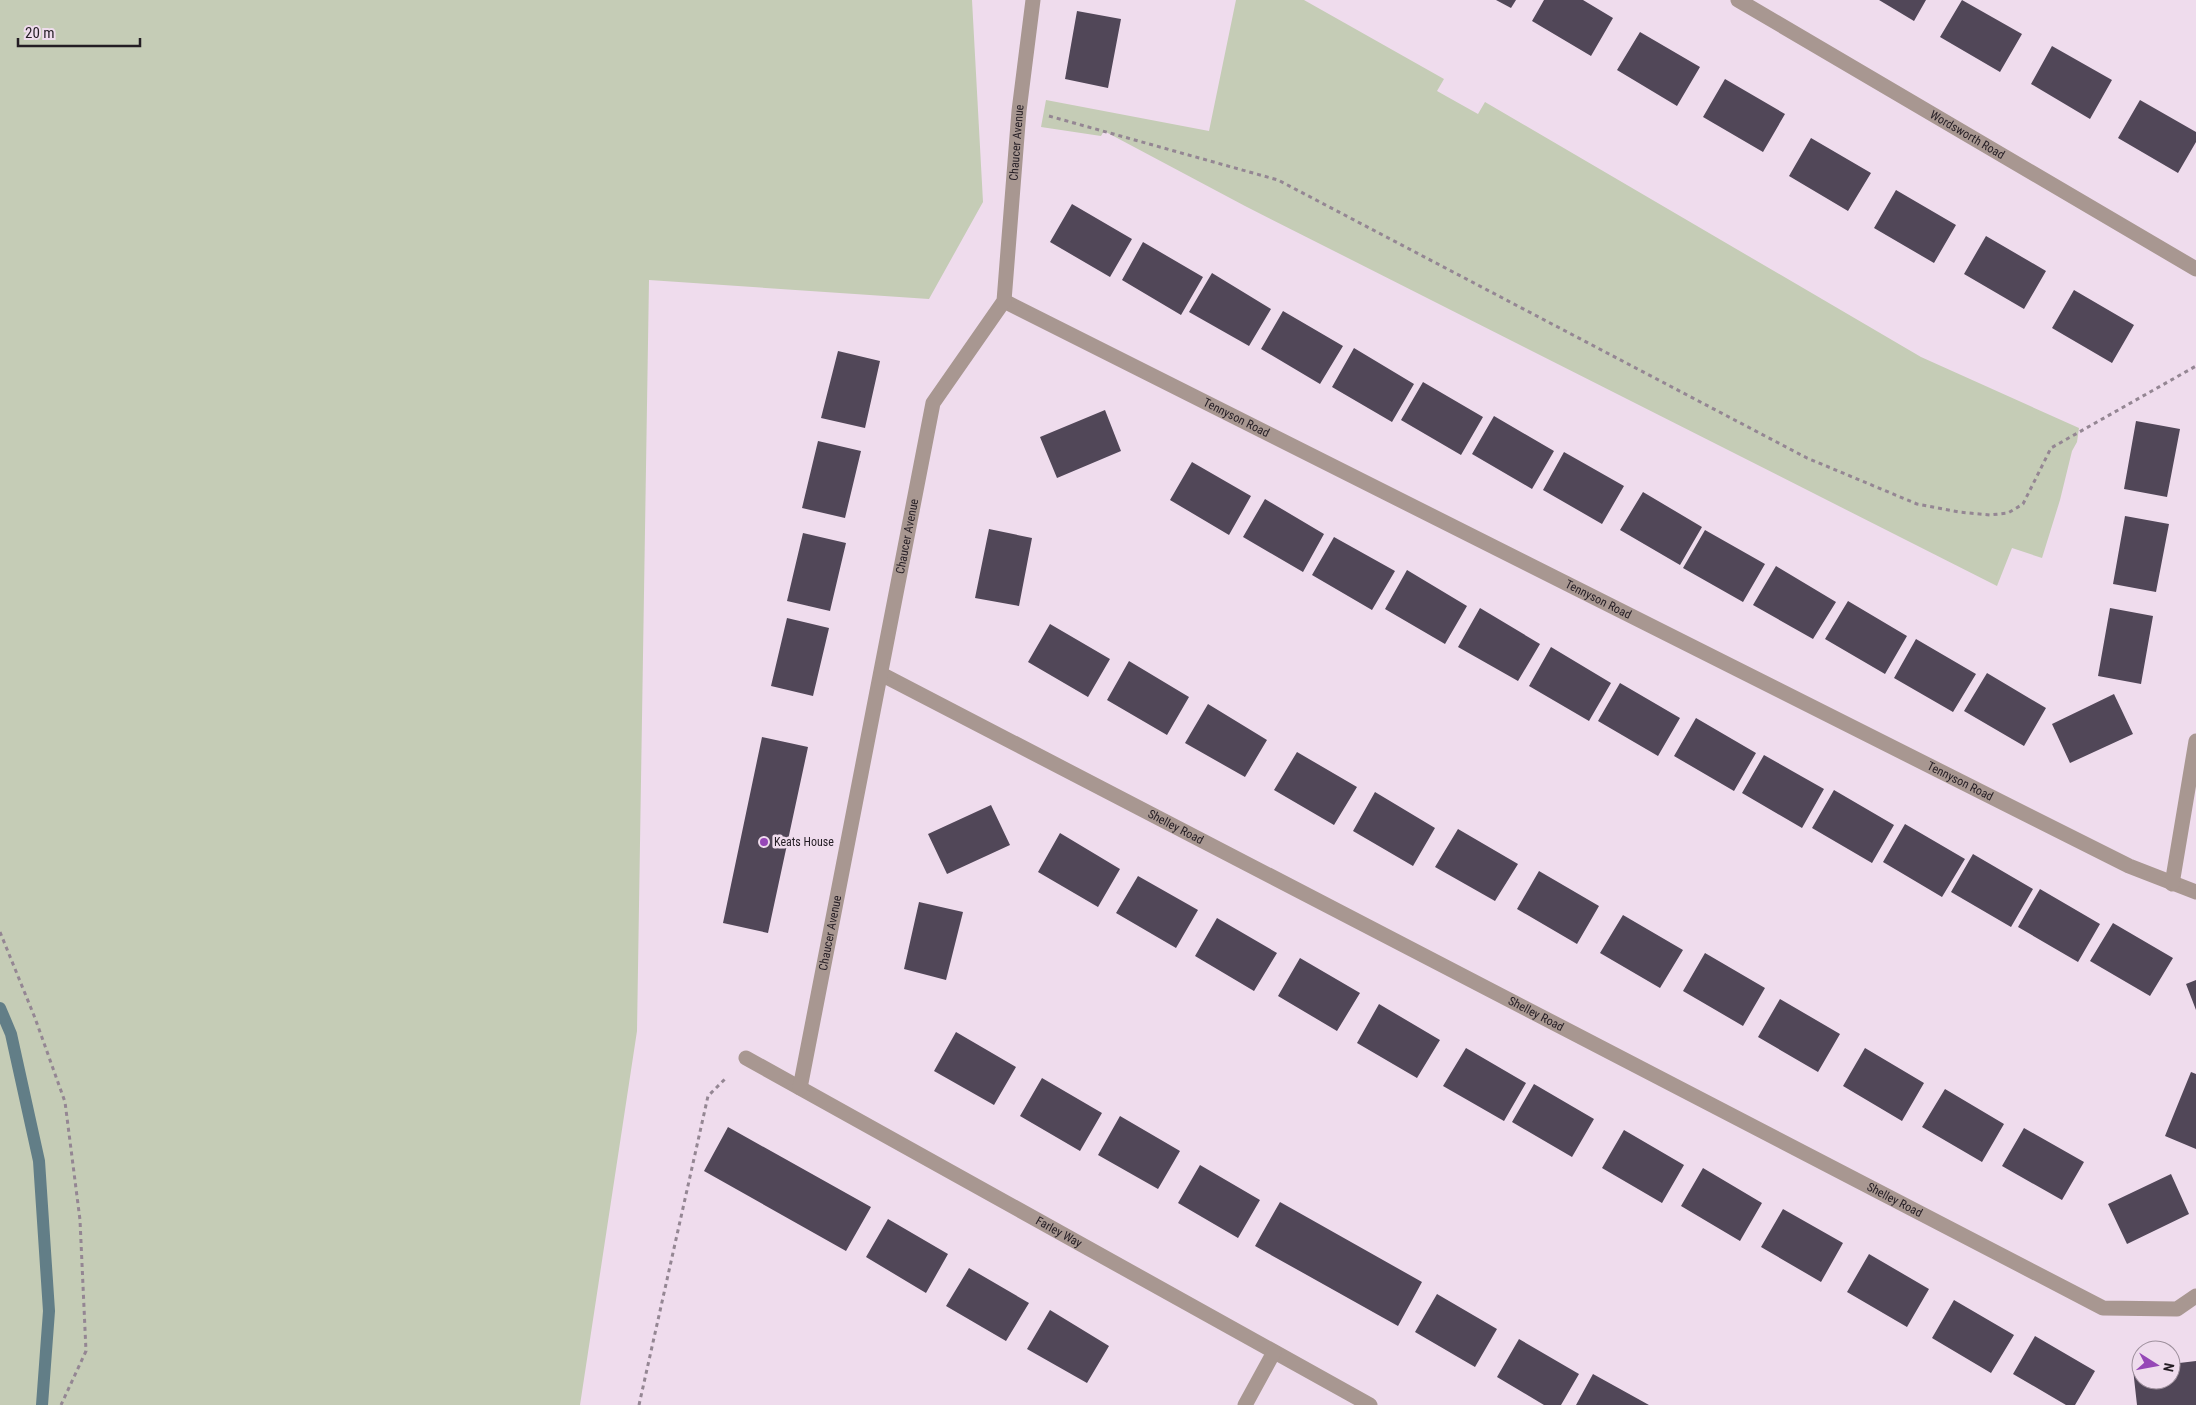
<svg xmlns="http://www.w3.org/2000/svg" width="2196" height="1405" font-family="'Roboto Condensed',sans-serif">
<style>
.green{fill:#c5ccb6}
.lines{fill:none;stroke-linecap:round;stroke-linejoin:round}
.stream{stroke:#627e87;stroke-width:12}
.building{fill:#514758}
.path{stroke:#948693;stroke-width:3;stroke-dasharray:4 4;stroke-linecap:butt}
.minor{stroke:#a89791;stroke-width:15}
.poi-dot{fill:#9647b7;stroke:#efdced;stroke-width:2}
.labels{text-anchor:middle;stroke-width:5;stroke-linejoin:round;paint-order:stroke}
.street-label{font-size:12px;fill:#241d24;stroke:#efdced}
.poi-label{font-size:12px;fill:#241d24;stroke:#efdced;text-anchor:start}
</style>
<rect width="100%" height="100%" fill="#efdced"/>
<path class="green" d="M0,0h972l11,202 -54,97 -280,-19 -12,751 -57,374h-580z
M1236,0h68l140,79 -7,12 41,23 7,-12 436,255 158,71 -2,14 -5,9 -12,49 -18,58 -30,-10 -15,38 -752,-380 -141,-75 -3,5 -60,-9 5,-27 163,31z"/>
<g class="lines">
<path class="stream" d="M0,1008l11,26 28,127 10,150 -7,94"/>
</g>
<path class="building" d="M1496,0h20l-5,8z
M1544,0h39l30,18 -22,38 -59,-35z
M1879,0h47l-12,21z
M1962,0l60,34 -22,38 -60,-35z
M1077,11l44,8 -13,69 -43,-9z
M1640,32l60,35 -23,39 -60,-36z
M2052,46l60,34 -22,39 -59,-35z
M1725,79l60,35 -22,38 -60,-35z
M2140,100l56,32v10l-18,31 -60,-35z
M1811,138l60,35 -23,38 -59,-35z
M1896,190l60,35 -22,38 -60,-35z
M1072,204l60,35 -22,38 -60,-35z
M1986,236l60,35 -22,38 -60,-35z
M1143,242l60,35 -22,38 -59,-35z
M1212,273l59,36 -22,37 -60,-34z
M2074,290l60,35 -22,38 -60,-35z
M1283,311l60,35 -23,38 -59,-35z
M1354,348l60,36 -22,38 -60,-35z
M838,351l42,10 -15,67 -44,-10z
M1423,382l60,35 -22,38 -60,-35z
M1105,410l16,41 -64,27 -17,-41z
M1494,416l60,35 -22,38 -60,-35z
M2136,421l44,8 -13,68 -43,-8z
M818,441l43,10 -16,67 -43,-10z
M1564,452l60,34 -22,38 -59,-34z
M1192,462l59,34 -22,39 -59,-35z
M1643,492l59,35 -22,38 -60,-35z
M1265,499l59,35 -21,38 -60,-35z
M2125,516l44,8 -13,68 -43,-8z
M989,529l43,9 -13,68 -44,-8z
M1705,530l60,34 -22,38 -60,-34z
M803,533l43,10 -16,68 -43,-10z
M1334,537l61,34 -23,39 -60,-35z
M1776,566l60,36 -23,37 -60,-34z
M1407,570l60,36 -22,38 -60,-35z
M1848,601l59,35 -22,38 -60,-35z
M1480,608l60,36 -22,37 -60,-34z
M2110,608l43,8 -12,68 -43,-8z
M787,618l42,10 -16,68 -42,-10z
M1050,624l60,35 -22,38 -60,-35z
M1916,639l60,35 -23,38 -59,-34z
M1551,647l60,36 -22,38 -60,-35z
M1129,661l60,36 -22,38 -60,-35z
M1987,673l59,35 -22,38 -60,-35z
M1620,683l60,35 -22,38 -60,-35z
M2114,694l19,40 -63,29 -18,-39z
M1208,704l59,36 -22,37 -60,-34z
M1696,718l60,35 -22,38 -60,-35z
M762,737l46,10 -40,186 -45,-10z
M1297,752l60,35 -23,38 -60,-35z
M1764,755l60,34 -22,39 -60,-35z
M1834,790l60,35 -22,38 -60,-35z
M1375,792l60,36 -22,38 -60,-35z
M991,805l19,40 -63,29 -19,-40z
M1905,824l60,35 -23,38 -59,-35z
M1458,829l60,35 -23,37 -60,-34z
M1060,833l60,36 -22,38 -60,-35z
M1973,854l60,35 -22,38 -60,-35z
M1539,871l60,35 -22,38 -60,-35z
M1138,876l60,34 -22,38 -60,-35z
M2040,889l60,35 -22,38 -60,-35z
M919,902l44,10 -17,68 -42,-11z
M1623,915l60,35 -23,38 -60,-35z
M1217,918l60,35 -23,38 -59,-35z
M2113,923l60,35 -23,38 -60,-35z
M1705,953l60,35 -22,38 -60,-35z
M1300,958l60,35 -23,38 -59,-35z
M2196,980v30l-10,-26z
M1780,999l60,35 -22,38 -60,-35z
M1379,1004l61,36 -23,38 -60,-35z
M956,1032l60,35 -22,38 -60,-34z
M1466,1048l60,35 -22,38 -61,-35z
M1865,1048l59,35 -22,38 -59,-35z
M2191,1072l5,2v75l-31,-13z
M1042,1078l60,35 -22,38 -60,-35z
M1534,1084l60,35 -22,38 -60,-35z
M1945,1089l59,35 -22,38 -60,-35z
M1120,1116l60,35 -22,38 -60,-34z
M728,1127l143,80 -25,44 -142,-80z
M2024,1128l60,34 -22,38 -60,-34z
M1624,1130l60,35 -22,38 -60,-35z
M1200,1165l60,35 -22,38 -60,-35z
M1703,1168l59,35 -22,38 -59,-35z
M2171,1174l18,40 -62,30 -19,-40z
M1280,1202l142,80 -24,44 -143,-80z
M1783,1209l60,34 -22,39 -60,-35z
M888,1219l60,35 -22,39 -60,-36z
M1869,1254l60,35 -22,38 -60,-35z
M969,1268l60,35 -23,38 -60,-35z
M1437,1294l60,35 -22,38 -60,-35z
M1954,1300l60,35 -23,38 -59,-35z
M1050,1310l59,36 -22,37 -60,-34z
M2035,1336l60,35 -20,34h-9l-53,-31z
M1519,1339l60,35 -18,31h-17l-47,-28z
M2196,1361v44h-59l-4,-36 8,-1v12h30v-16z
M1593,1374l56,31h-73z"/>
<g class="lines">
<path class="path" d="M1049,116l229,64 529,278 110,46 42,8 31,3 18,-2 15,-9 28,-56 145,-82
M0,932l35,86 30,84 15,118 6,131 -25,54
M639,1405l69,-309 18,-18"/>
<g class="minor">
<path id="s1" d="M1738,0l458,269"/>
<path id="s2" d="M1004,301l1125,565 67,26"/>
<path id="s3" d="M881,674l1222,634 74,1 19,-13"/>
<path d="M2172,884l24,-143"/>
<path id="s4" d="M746,1058l624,347"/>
<path id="s5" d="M800,1088l133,-685 71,-102 15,-190 14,-111"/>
<path d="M1245,1405l29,-53"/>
</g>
</g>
<circle class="poi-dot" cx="764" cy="842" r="5"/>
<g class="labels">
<g class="street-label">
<text dy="4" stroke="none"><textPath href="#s1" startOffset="266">Wordsworth Road</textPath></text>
<text dy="4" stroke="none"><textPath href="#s5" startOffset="981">Chaucer Avenue</textPath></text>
<text dy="4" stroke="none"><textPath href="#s2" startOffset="260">Tennyson Road</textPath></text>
<text dy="4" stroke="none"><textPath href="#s5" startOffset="562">Chaucer Avenue</textPath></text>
<text dy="4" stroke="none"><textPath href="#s2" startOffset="665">Tennyson Road</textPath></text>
<text dy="4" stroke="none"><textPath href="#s2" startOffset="1070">Tennyson Road</textPath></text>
<text dy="4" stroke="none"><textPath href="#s3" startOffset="332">Shelley Road</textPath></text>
<text dy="4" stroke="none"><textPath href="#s5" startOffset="158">Chaucer Avenue</textPath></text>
<text dy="4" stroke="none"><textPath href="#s3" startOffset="738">Shelley Road</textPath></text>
<text dy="4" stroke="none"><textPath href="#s3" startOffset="1142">Shelley Road</textPath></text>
<text dy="4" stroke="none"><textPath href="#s4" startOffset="358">Farley Way</textPath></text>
</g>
<g class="poi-label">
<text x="774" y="846">Keats House</text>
</g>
</g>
<g transform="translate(2156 1365) rotate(101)"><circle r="24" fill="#efdced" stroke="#9e909d"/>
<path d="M0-4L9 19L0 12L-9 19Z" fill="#9647b7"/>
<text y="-8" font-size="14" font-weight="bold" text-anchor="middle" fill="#241d24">N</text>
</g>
<path d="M18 38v8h122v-8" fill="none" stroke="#241d24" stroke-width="2.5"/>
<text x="25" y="38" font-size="15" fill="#241d24" stroke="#efdced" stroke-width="4" paint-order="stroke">20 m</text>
</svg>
